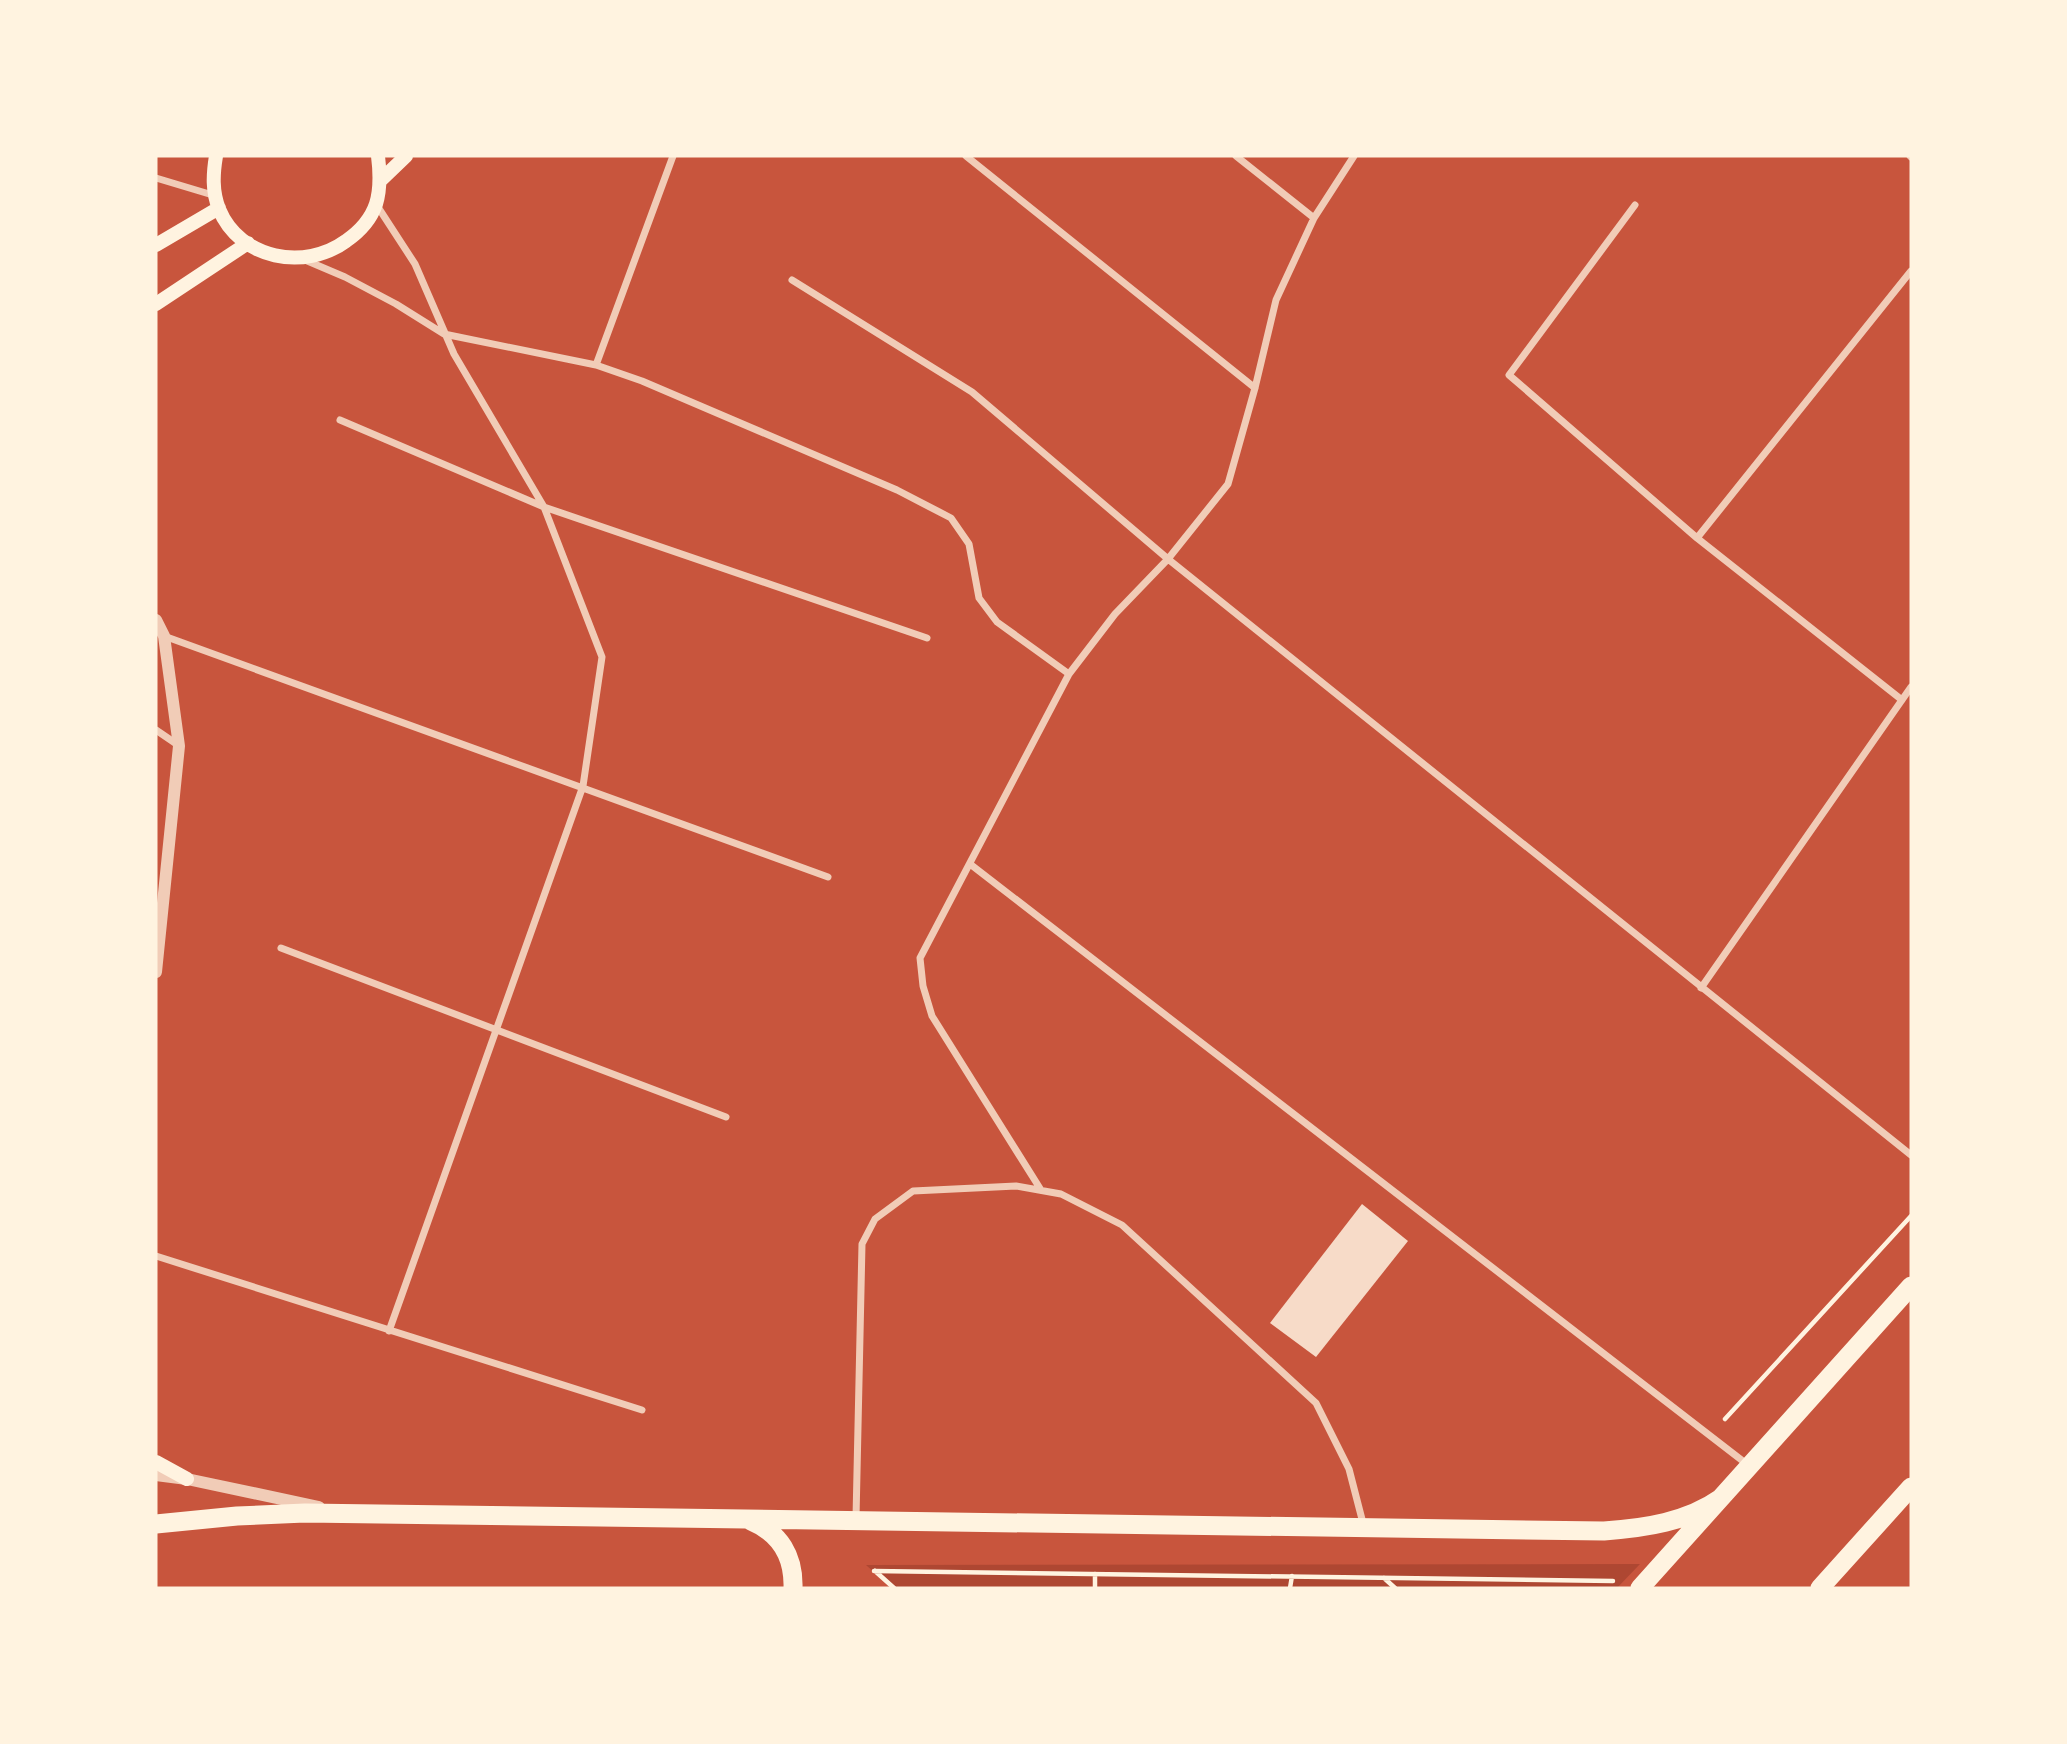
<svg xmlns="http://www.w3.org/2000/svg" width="2067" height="1744" font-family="'Space Grotesk',sans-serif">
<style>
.green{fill:#ae4732}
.building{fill:#f7dbc8}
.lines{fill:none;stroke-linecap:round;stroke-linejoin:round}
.path{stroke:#fff3e0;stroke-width:4.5}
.minor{stroke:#f1ccb7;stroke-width:7}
.tertiary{stroke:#f1ccb7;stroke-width:12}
.secondary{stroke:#fff3e0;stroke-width:14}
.trunk{stroke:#fff3e0;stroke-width:19}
</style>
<rect width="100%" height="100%" fill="#c8553d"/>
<path class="green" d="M1640,1564l-23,24h-725l-26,-23z"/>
<path class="building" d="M1362,1204l46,37 -92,116 -46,-34z"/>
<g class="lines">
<path class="path" d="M1725,1419l186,-203
M874,1571l739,10
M875,1571l19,17
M1095,1574v14
M1384,1578l11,10
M1290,1588l2,-12"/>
<path class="minor" d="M966,156l289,232
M1236,156l78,62
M1910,156l1,1
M156,178l60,18
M376,204l39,60 39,90 90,153 58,150 -19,129 -194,545
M1635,205l-126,170 188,163 205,162
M305,260l40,17 51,27 48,30 152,31 46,16 255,109 54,28 18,26 10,54 18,24 72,52
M792,280l180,112 196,167 743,596
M596,365l77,-209
M340,420l204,87 383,131
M1697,538l214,-267
M164,636l664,241
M156,730l22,15
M970,864l778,601
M281,948l445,169
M1701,988l210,-301
M1041,1190l-109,-174 -9,-30 -3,-28 149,-284 46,-60 53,-55 60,-75 27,-96 21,-88 38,-82 40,-62
M156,1256l486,154
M856,1518l6,-274 13,-25 38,-28 103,-5 45,8 61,31 194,178 33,66 15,58"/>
<path class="tertiary" d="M156,620l8,16 15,110 -23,226
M156,1475l31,4 132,28"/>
<path class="secondary" d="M216,156c-3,18 -4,35 3,53 21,51 86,62 127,32 13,-9 25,-22 30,-37 5,-16 4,-32 2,-48
M381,180l25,-24
M156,245l63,-37
M156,304l92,-61
M156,1462l31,17"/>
<path class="trunk" d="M751,1521c29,12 43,35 42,67
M156,1524l81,-8 68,-3 1299,18c41,-3 83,-9 117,-33
M1640,1588l271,-302
M1820,1588l91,-101"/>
</g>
<rect width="2067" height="1744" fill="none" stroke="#fff3e0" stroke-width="315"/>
</svg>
